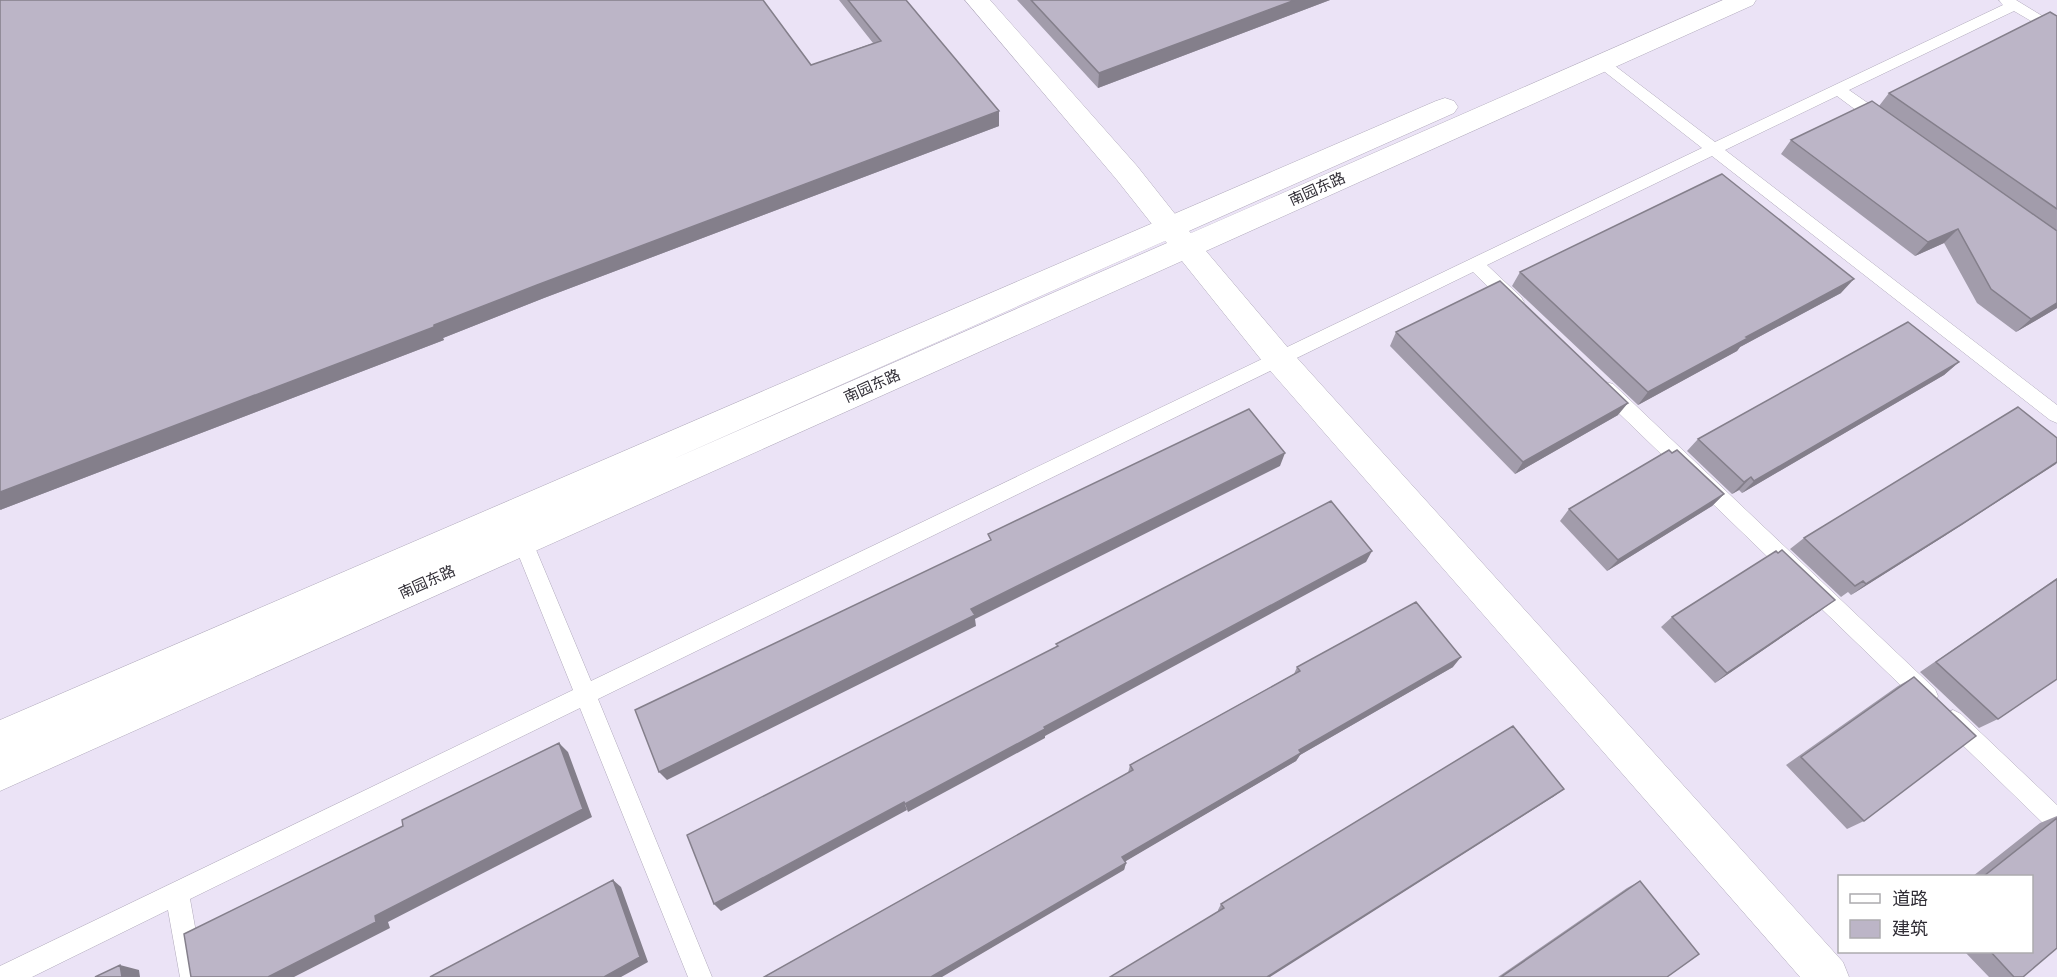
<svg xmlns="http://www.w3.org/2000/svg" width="2057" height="977" font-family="'Varela Round','Noto Sans SC',sans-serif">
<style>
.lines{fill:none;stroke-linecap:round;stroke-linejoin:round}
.lane-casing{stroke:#b0a9bb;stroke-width:1}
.street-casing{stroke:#b0a9bb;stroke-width:1}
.secondary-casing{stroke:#b0a9bb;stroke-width:1}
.lane{fill:#fff;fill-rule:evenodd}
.street{fill:#fff;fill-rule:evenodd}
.secondary{fill:#fff;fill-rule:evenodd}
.wall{fill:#a29cab}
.shaded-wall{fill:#847f8b}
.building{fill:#bcb5c7;stroke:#847f8b;stroke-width:1.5}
.labels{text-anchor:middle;stroke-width:4.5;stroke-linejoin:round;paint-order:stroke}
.street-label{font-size:15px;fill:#2f2c34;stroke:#fff}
</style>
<rect width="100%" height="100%" fill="#ebe3f6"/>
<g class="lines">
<g class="lane-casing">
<path id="lane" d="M1999,0h17l41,25v11l-43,-25 -165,79 39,27 2,4 -2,4h-12l-39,-29 -112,54 332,255v18l-7,-3 -338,-264 -225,109 34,32 3,5 -3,5 -6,2 -6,-2 -36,-35 -875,427 114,278h-24l-108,-269 -390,191 14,78h-24l-12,-67 -136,67h-32v-11l573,-276 -61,-151 3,-6 7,-3 7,3 62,148 1111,-533 -106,-83 -2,-3 2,-3h10l109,83 288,-137z
M1606,382l7,2 322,305 3,7 -3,7 -8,3 -8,-3 -320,-309 -2,-5 2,-5z
M1953,710l8,4 96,91v28l-8,-4 -104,-101 -3,-7 3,-7z"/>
</g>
<g class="street-casing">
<path id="street" d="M965,0h25l147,166 42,53 4,7 -4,7 -10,3 -10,-3 -42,-53z"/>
</g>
<g class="secondary-casing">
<path id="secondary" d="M1723,0h33l-3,5 -547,246 83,98 554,613 6,15h-49l-533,-610 -85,-106 -1182,530v-71l1436,-619 9,-3 9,3 4,6 -4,6 -265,118 2,2zM1165,241l2,2 -496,217z"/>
</g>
<use href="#lane" class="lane"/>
<use href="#street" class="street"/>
<use href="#secondary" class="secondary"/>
</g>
<path class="wall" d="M839,0h67l93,111v15l-455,172 -101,40 1,2 -444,170 811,-445 62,-22z
M1017,0h313l-232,88z
M2057,15v293l-41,24 -39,-29 -33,-60 -29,13 -134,-102 10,-14 88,-34 10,-13z
M1520,272l321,21 -101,54 -3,4 -99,54 -126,-119z
M1396,332l222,83 -103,59 -125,-128z
M1959,362l-15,13 -202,118 -3,-3 -7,4 -45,-43 11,-12z
M1724,494l-12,12 -105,65 -47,-50 9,-12z
M1946,535l-95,60 -3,-3 -7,5 -51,-48 14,-11z
M2057,578v101l-59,40 -19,9 -59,-56z
M1820,611l-105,72 -54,-56 11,-10z
M1297,667h156l-153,88 -4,6 -171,100 1,2 -2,7 4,-97 2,-8 164,-91z
M1914,677l-50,144 -17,8 -61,-64 112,-79z
M1564,789l-11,8 -335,115v-2l3,-6z
M2057,816v132l-34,29h-34l-25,-26h67v-75h-58l67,-53z
M1640,881l27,96h-169l129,-89z"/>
<path class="shaded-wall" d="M1295,0h35l-232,88 1,-15z
M999,111v15l-455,172 -101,40 1,2 -444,170v-18l537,-207z
M1958,229l-14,14 -29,13 13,-14z
M1854,279l-13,14 -101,54 -3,4 -99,54 10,-13 98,-55z
M2057,303v5l-41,24 15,-13z
M1959,362l-15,13 -202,118 12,-12z
M1628,403l-10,12 -103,59 8,-12z
M1285,453l-5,13 -305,153 1,7 -309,154 -8,-8 312,-163z
M2057,462l-1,2 -110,71 -95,60 15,-11z
M1751,477l-12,13 -7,4 12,-12z
M1724,494l-12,12 -105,65 11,-11z
M1372,551l-6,11 -321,174v2l-137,74 -3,-8 139,-77z
M1835,600l-15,11 -105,72 12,-10z
M1461,657l-8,10 -153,88 -4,6 -175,103 1,-7 177,-107z
M559,743l9,9 24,65 -204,105 2,6 -96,49h-26z
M1564,789l-11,8 -283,180h-3z
M904,802l3,8 -186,101 -7,-7z
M1126,863l-2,7 -182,107h-11z
M613,880l8,7 27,75 -27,15h-17z
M120,965l19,5 1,7h-18z"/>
<path class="building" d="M0,0h763l48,65 70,-24 -33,-41h58l93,111 -462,174 -103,40v2l-434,165z
M1031,0h264l-196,73z
M2050,12l7,4v193l-168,-116z
M1872,101l185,130v72l-26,16 -40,-30 -33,-60 -30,13 -137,-102z
M1722,174l132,105 -108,58 2,1 -100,54 -128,-120z
M1500,281l128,122 -105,59 -127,-130z
M1908,322l51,40 -205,119 -3,-4 -7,5 -46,-43z
M2018,407l39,31v24l-95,62 -96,60 -3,-3 -8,5 -51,-48z
M1249,409l36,44 -314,156 4,6 -316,157 -24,-62 356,-170 -3,-6z
M1669,450l3,3 5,-3 47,44 -106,66 -49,-51z
M1331,501l41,50 -328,176 1,2 -140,75 -1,-2 -190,102 -27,-69 371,-189 -2,-2z
M1782,550l53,50 -108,73 -55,-56 104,-66 2,2z
M2057,579v100l-59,40 -62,-57z
M1416,602l45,55 -162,93 2,3 -179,104 4,6 -195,114h-167l369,-207 -3,-5 170,-94 -3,-4z
M1914,677l62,59 -112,85 -63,-64z
M1513,726l51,63 -297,188h-157l114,-69 -3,-4z
M559,743l24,66 -208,107 1,6 -108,55h-77l-7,-43 219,-108 -1,-6z
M2057,818v130l-34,29h-9l-24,-26h41v-75h-47z
M613,880l27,77 -36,20h-174z
M1640,881l59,73 -32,23h-166z
M120,965l2,12h-27z"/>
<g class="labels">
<g class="street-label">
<text transform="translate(1317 189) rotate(-24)" y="5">南园东路</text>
<text transform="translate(872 386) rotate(-24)" y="5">南园东路</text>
<text transform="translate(427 582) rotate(-24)" y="5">南园东路</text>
</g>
</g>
<rect x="1838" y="875" width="195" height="78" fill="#ffffff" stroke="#acabae" stroke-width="1.5"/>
<rect x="1850" y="894" width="30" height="9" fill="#ffffff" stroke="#acabae" stroke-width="1.5"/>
<text x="1892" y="905" font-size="18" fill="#2f2c34">道路</text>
<rect x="1850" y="920" width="30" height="18" fill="#bcb5c7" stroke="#acabae" stroke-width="1.5"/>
<text x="1892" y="935" font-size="18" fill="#2f2c34">建筑</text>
</svg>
